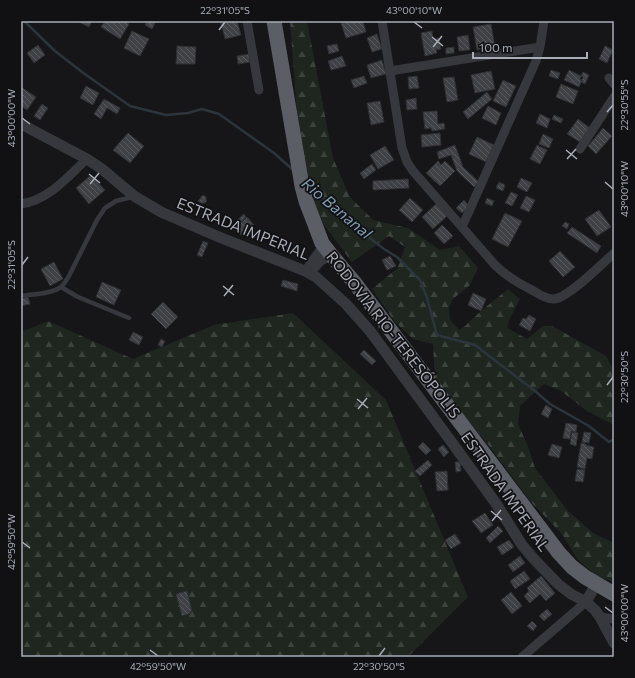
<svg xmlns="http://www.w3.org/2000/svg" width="635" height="678" font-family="Commissioner,sans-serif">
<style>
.forest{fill:url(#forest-firs)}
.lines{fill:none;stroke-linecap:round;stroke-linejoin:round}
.stream{stroke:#2c353c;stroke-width:2.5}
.building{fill:url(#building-back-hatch);stroke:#303034}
.service{stroke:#37383d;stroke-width:4.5}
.minor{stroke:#37383d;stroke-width:9}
.tertiary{stroke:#37383d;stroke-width:11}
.trunk{stroke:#5b5e65;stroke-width:15}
.ticks{fill:none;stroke:#a8adb8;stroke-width:1.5}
.labels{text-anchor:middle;stroke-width:3.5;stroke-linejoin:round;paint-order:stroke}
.street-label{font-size:15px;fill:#a8adb8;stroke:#111113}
.water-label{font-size:16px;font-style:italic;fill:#7f9bb3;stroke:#111113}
.neatline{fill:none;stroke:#a8adb8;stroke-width:1.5}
.ticks-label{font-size:10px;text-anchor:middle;fill:#a8adb8}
</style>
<defs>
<pattern id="forest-firs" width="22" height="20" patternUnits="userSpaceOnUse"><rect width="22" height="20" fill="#1e261f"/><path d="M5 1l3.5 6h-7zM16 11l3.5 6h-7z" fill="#3c433d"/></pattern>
<pattern id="building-back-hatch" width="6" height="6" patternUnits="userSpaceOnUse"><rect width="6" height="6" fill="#404145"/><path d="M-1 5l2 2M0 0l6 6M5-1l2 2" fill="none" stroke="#595a5e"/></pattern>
</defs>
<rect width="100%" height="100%" fill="#161618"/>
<path class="forest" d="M290,21h17l26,137 17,39 23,23 35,8 32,22 19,-4 19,22 -8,17 -17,14 -4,8 1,13 9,10 6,-4 16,-15 27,-22 12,10 -10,19 -3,10 20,11 16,-13h9l54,30 7,13h1v55h-2l-25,-13 -26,-20 -17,-7 -24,22 -2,18 9,20 8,24 33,43 25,22 21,10v39l-17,-6 -19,-16 -16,-26 -32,-33 -43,-58 -52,-62 -2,-37 -20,-5 -18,-17 -23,-33 17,-14 8,-6 8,-22 -16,-11 -37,26 -28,-37 -14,-29 -12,-69z
M293,313l93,87 82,197 -60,60h-387v-325l27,-11 85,38 81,-34z"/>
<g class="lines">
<path class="stream" d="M24,21l31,30 27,21 48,34 36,9 22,-2 14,-4 17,5 55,39 19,17
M308,184l22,20 15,15 39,30 13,8 23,23 7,18 10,37 38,10 60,46 15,13 39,22 20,16 5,-3"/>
</g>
<path class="building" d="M80,21h12l-3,6 -10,-5z
M105,21h20l4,3 -9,15 -19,-12z
M147,21h9l-4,8 -7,-4z
M228,21h9l4,14 -16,4 -4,-16z
M349,21h14l3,11 -20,6 -5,-15z
M491,24l4,23 -18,3 -4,-23z
M132,31l17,8 -9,17 -16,-8z
M432,31l1,8 6,-1 2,11 -5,1 1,3 -12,3 -4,-23z
M377,34l5,15 -10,3 -5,-14z
M468,35l2,15 -11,1 -2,-14z
M337,44l2,7 -10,3 -2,-8z
M38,45l7,10 -11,8 -7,-10z
M177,46l19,1 -1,17h-19z
M605,46l8,4 -6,13 -8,-4z
M454,47v6l-8,1v-6z
M249,54l1,8 -12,2 -1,-8z
M342,56l4,10 -15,4 -3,-9z
M382,60l4,14 -15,4 -4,-13z
M551,70l9,3 -2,6 -9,-3z
M569,70l12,6 -1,3 2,1 -3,7 -15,-7z
M491,71l4,18 -20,4 -4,-18z
M583,72l6,3 -4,9 -4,-2 2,-5 -2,-1z
M364,76l3,7 -13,5 -3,-8z
M417,76l2,12 -10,1 -1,-12z
M454,77l4,23 -11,2 -4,-24z
M503,80l13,6 -10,21 -13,-6z
M561,84l17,7 -5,13 -17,-7z
M86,86l13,7 -6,12 -13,-7z
M21,87l15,10 -9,13 -6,-4z
M487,92l5,7 -24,20 -5,-7z
M416,98l1,11 -10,1 -1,-10z
M104,99l16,9 -3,6 -10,-6 -6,11 -7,-5z
M380,101l4,21 -13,3 -4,-22z
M42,104l6,4 -8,12 -6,-4z
M488,106l13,7 -5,12 -14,-7z
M437,111l1,13 6,-1 1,6 -13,2 -1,-3 -6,1 -2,-17z
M540,114l10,5 -3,9 -11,-5z
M554,115l9,4 -2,4 -9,-4z
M578,119l12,9 -10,14 -13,-8z
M603,128l9,8 -16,18 -8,-8z
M128,133l16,13 -14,17 -17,-13z
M440,133l1,12 -19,2 -1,-12z
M543,134l10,5 -4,9 -10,-4z
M477,137l17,8 -8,17 -17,-8z
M455,145l8,22 16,15 -5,5 -17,-16 -6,-16 -12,4 -2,-7z
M537,145l10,5 -7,14 -10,-5z
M385,146l9,14 -16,9 -8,-14z
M438,161l3,4 4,-4 10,10 -15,15 -14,-13z
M372,164l4,6 -12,9 -4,-6z
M91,175l14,15 -16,14 -13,-16z
M521,178l11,5 -5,9 -10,-5z
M408,179l1,9 -36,2v-9z
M499,182l6,3 -2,6 -7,-3z
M511,192l7,3 -6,11 -7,-3z
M203,195l3,2v3l1,1 -2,2h-4l-3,-2z
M526,196l9,4 -6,12 -9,-4z
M410,198l13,12 -11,12 -13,-12z
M487,198l7,3 -2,5 -7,-3z
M464,200l5,6 -7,7 -6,-5z
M437,203l11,12 -15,14 -11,-12z
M599,210l12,17 -14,9 -12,-17z
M505,213l17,8 -14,26 -16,-8z
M244,214l2,3 -11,11 -3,-3z
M247,217l7,8 -12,11 -7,-8z
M565,222l4,2 -2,5 -5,-3z
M442,225l11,11 -9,8 -10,-11z
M572,227l29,19 -4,7 -30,-20z
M203,241l5,2 -6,14 -5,-2z
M560,251l15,16 -12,10 -14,-16z
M390,256l6,10 -9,4 -5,-10z
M54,262l9,17 -13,7 -9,-17z
M283,280l15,4 -1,7 -16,-5z
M102,282l19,8 -7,15 -18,-8z
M473,293l13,6 -5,12 -13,-6z
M28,297l2,7 -9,2v-7z
M163,302l15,15 -12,12 -15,-15z
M529,315l7,4 -6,12 -11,-6 4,-7 3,1z
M133,332l10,5 -4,8 -10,-5z
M161,339l4,2 -3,6 -4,-2z
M364,350l12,11 -4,4 -12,-11z
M546,405l6,4 -4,9 -7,-4z
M566,423l11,2 -1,7 -5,-1 -1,8 -7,-1z
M572,432l6,1 -2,13 -6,-2z
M584,432l7,1 -2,10 -7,-1z
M423,442l8,8 -5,5 -8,-8z
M581,443l5,1v1l8,2 -2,12 -5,-1 -2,11 -8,-2z
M552,444l10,3 -3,11 -11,-3z
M443,445l6,7 -5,5 -6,-8z
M428,460l4,5 -12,11 -5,-5z
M455,462h5l1,9 -5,1z
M577,469l8,1 -2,12 -8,-1z
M447,471l1,19 -11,1 -2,-19z
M485,513l8,12 -12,8 -9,-12z
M498,526l5,5 -13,12 -4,-5z
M455,534l6,9 -10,6 -6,-9z
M509,540l5,7 -12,8 -5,-8z
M520,556l5,7 -12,9 -5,-7z
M524,571l6,8 -15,10 -5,-8z
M541,576l14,17 -9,8 -6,-7 -10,9 -6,-7 5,-5 -2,-3z
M187,591l5,20h-2l1,2 -9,3 -6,-22z
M511,592l11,14 -10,8 -11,-14z
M547,609l5,5 -8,7 -5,-5z
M532,621l5,5 -4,5 -6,-5z"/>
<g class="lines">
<path class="service" d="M61,287l17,10 51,21
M21,296c12,-2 32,-2 41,-10 3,-3 5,-7 7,-10l28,-56 8,-12 11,-7 16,-4"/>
<path class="minor" d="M247,21l12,69
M382,21l20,127 5,14 6,9 82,94c11,11 21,17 35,24 7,4 15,10 23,10 13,1 50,-36 61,-46
M390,71l150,-24
M609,78l5,6
M580,149l34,-52
M21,204c28,-4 46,-27 66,-45
M462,227l74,-166 4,-14 4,-26
M305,271l15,-21 2,-7
M311,272l10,-11 11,-5
M600,617l14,2
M522,657l64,-55"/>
<path class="tertiary" d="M21,124l66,35 15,10 32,27 27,16 58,25 86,34 11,6 30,27 24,27 83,113 44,61 25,40 11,13 25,26 13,10 15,8
M596,584l-10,18 9,8 5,7 14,26"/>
<path class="trunk" d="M274,21l28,165 4,15 16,42 10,13 22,26 205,271 13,14 13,10 29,17"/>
</g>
<path class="ticks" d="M414,22l8,6M219,30l6,-8M432,37l11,9M433,47l9,-11M607,112l6,-7M22,118l8,6M566,150l11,9M567,159l9,-10M89,174l11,9M605,182l8,7M90,184l9,-11M22,265l6,-8M223,286l11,9M224,296l9,-11M607,385l6,-8M357,399l11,9M358,409l9,-11M491,511l11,9M492,521l9,-11M22,542l8,6M605,607l8,6M150,650l8,6M379,656l6,-8"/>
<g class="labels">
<g class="street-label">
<text transform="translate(243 229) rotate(22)" y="5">ESTRADA IMPERIAL</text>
<text transform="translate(393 335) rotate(52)" y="5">RODOVIA RIO-TERESÓPOLIS</text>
<text transform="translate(505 492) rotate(55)" y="5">ESTRADA IMPERIAL</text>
</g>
<g class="water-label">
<text transform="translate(337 208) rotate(40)" y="6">Rio Bananal</text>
</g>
</g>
<rect width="635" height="678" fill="none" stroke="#111113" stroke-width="44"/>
<path d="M473 52v6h114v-6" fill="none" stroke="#a8adb8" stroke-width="2"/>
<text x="479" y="52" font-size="12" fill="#a8adb8" stroke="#111113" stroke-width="3" paint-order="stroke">100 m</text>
<rect x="22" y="22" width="591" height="634" class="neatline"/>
<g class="ticks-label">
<text x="225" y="14">22°31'05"S</text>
<text x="414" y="14">43°00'10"W</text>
<text transform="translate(624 105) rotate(-90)" y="4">22°30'55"S</text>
<text transform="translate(11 118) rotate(-90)" y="4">43°00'00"W</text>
<text transform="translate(624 189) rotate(-90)" y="4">43°00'10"W</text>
<text transform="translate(11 265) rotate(-90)" y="4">22°31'05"S</text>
<text transform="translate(624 377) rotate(-90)" y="4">22°30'50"S</text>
<text transform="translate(11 542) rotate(-90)" y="4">42°59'50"W</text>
<text transform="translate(624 613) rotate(-90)" y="4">43°00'00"W</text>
<text x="158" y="670">42°59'50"W</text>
<text x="379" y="670">22°30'50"S</text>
</g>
</svg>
